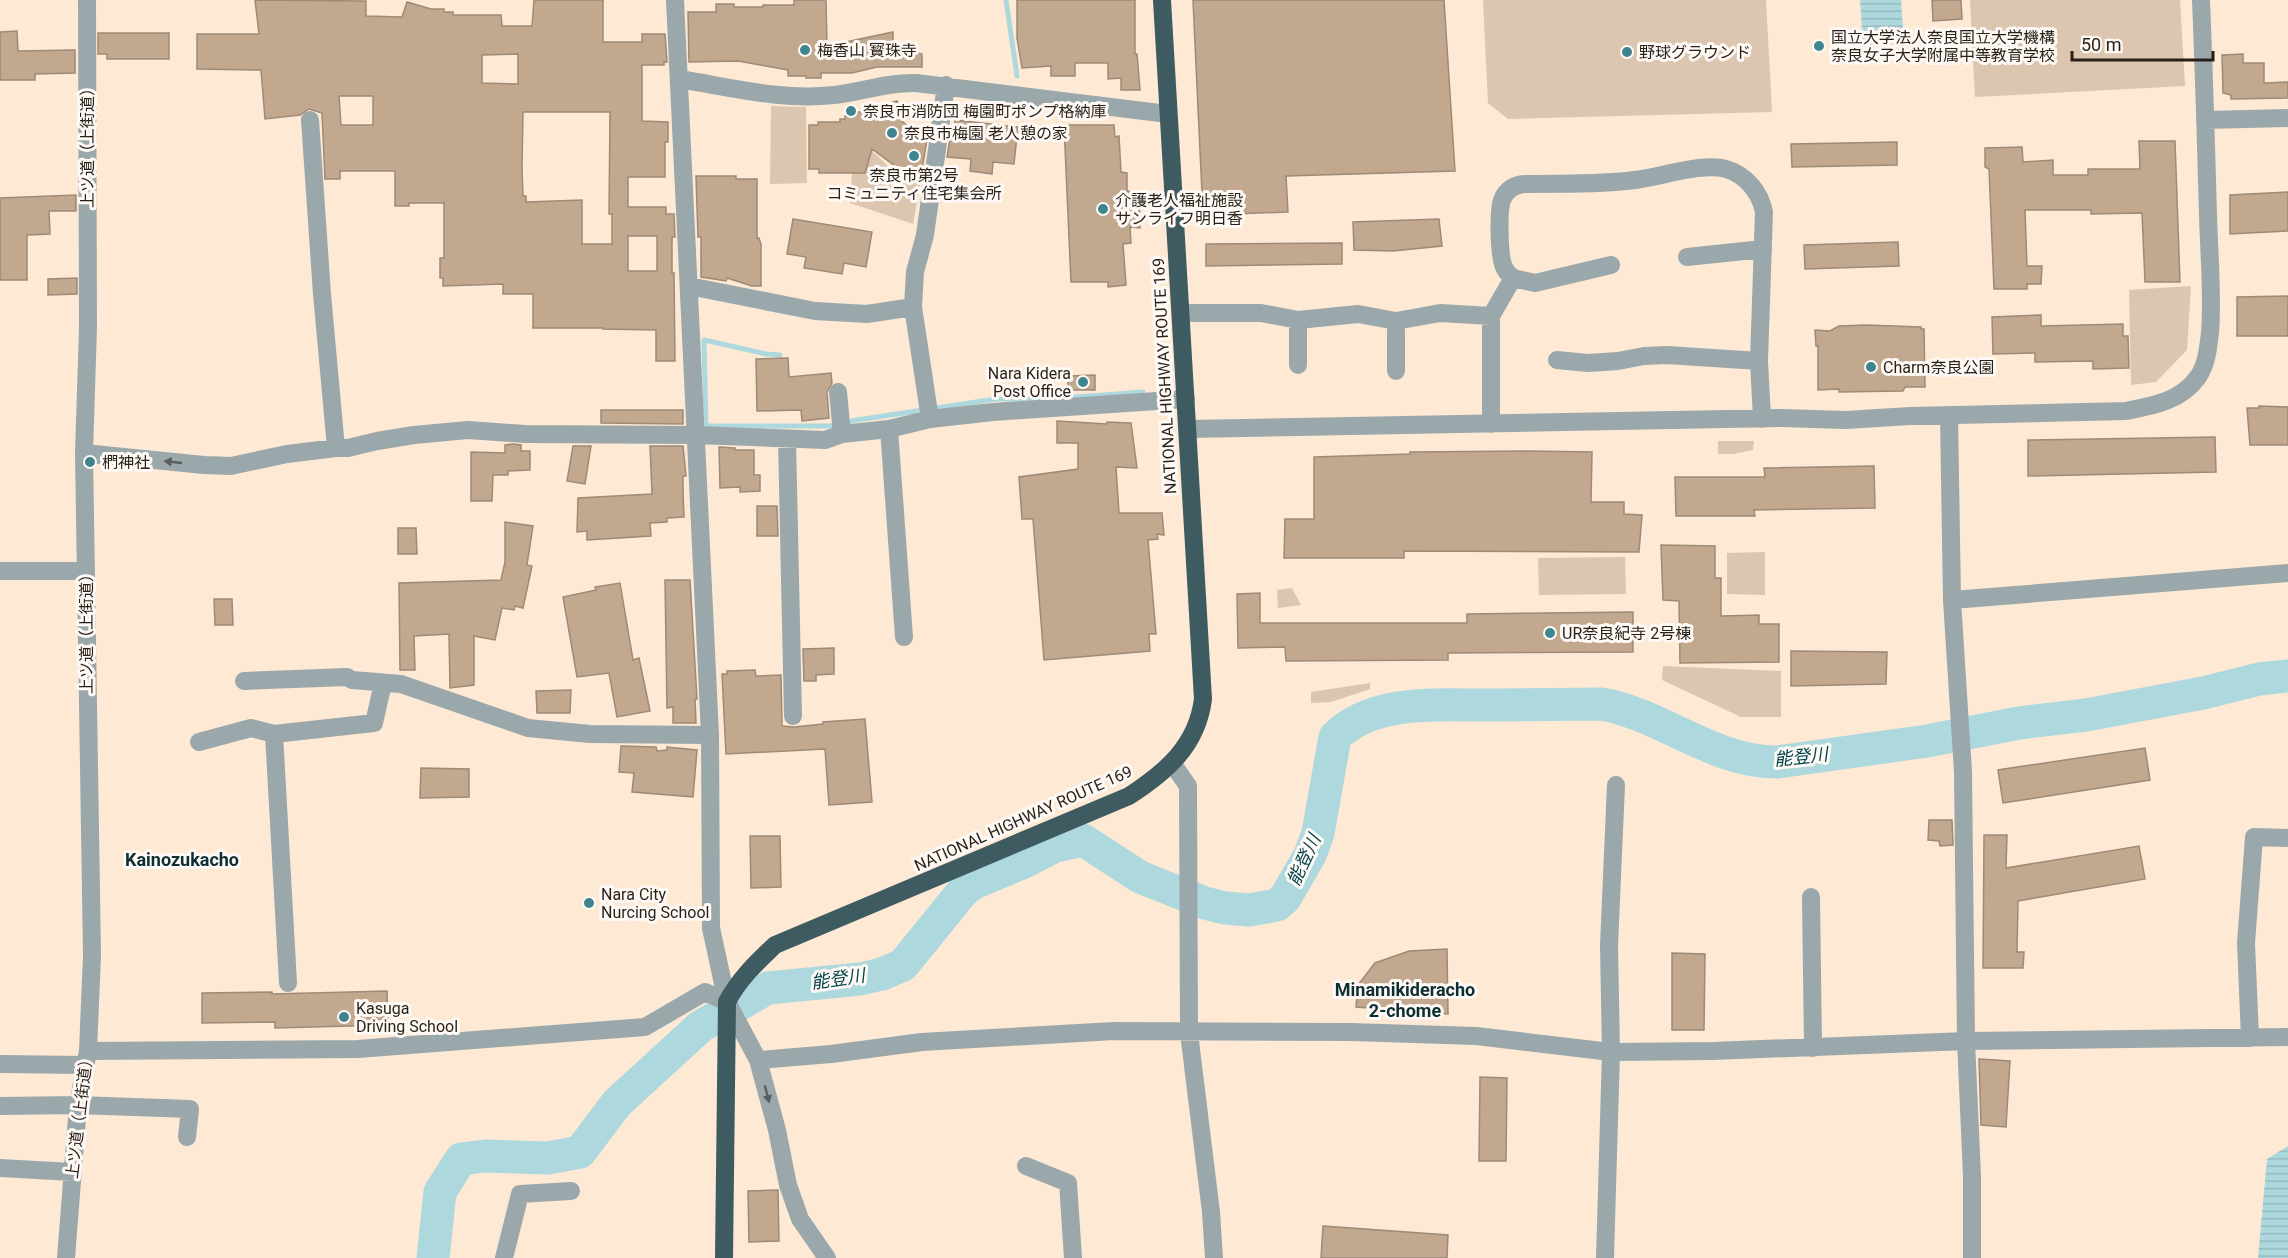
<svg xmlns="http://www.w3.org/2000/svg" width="2288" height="1258" font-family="Roboto,'Noto Sans JP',sans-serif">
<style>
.green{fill:#ddc6b0}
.water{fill:url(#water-rules)}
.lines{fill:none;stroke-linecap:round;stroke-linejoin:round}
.stream{stroke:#add8de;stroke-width:5}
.river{stroke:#add8de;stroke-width:33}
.building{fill:#c1a88f;stroke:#9d8a77;stroke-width:1.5;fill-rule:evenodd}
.minor{stroke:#9aa8ab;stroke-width:18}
.highway{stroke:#3d5b60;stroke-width:18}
.oneway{fill:#5b5d5a}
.poi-dot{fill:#3e858f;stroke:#fef9f5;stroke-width:2}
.labels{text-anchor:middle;stroke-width:6;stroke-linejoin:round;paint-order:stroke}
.poi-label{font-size:16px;fill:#271f18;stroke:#fef9f5;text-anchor:start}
.street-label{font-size:16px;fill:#271f18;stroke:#fef9f5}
.water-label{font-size:18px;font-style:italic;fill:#02444c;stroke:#fef9f5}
.neighbourhood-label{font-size:18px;font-weight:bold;fill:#0c2f34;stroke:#fef9f5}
</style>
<defs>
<pattern id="water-rules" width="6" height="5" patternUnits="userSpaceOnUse" patternTransform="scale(1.5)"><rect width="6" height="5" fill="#add8de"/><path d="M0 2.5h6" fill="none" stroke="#95b9be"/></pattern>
</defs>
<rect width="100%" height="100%" fill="#fee9d4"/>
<path class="green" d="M1483,0h283l6,112 -264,7 -20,-16z
M1970,0h210l5,86 -210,11z
M771,106l35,1 1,76 -37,1z
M854,144l15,4 23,22 29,10 -8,44 -63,-21z
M2191,286l-4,64 -31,32 -25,3 -2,-95z
M1718,441h36l-1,9 -20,4h-15z
M1765,552v43l-38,-1v-41z
M1625,557l1,37 -87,1 -1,-37z
M1292,588l9,17 -23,3 -1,-18z
M1663,666l118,5v46h-40l-79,-37z
M1370,683v6l-39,13 -20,1v-11z"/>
<path class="water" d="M1860,0h41l3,43 -41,2z
M2288,1146v112h-30l9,-99z"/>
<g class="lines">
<path class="stream" d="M1006,0l11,76
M780,355l-14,-1 -62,-14 2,86h124l27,-6 139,-21h53l94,-7"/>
<path class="river" d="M433,1258l7,-66 21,-33 24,-3 63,2 32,-6 37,-49 84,-77 67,-38 92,-9 22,-5 21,-9 60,-74 11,-8 50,-21 31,-16 28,-6 57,37 65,26 20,5 24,2 28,-5 8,-7 25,-43 8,-22 17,-96c40,-40 108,-31 160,-32 35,0 71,-1 107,-1 61,11 112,59 176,58l149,-21 92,-18 67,-8 117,-22 56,-14 29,-3"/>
</g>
<path class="building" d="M255,0l111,1v15l36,1 5,-15 24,7h13v3h9v3h48l1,11h30l2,-26h69v42h39v-8h23l2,28h-3v3h-22v56l26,1v20h-3v35h-37v30h38v7h8l1,23h-3v36h2l1,88h-19v-31l-53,-1v-1h-70v-34h-30v-10l-60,2v-8h-3v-20h4v-55h-35v3h-14v-35h-55v8h-15l-3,-66 -13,-4 -9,6 -35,4 -4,-49 -64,-1v-35h62zM518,54v30l-36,-1v-28zM339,96h34v29h-32zM523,112h87l-1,102h3v30h-30v-44l-56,2v-6h-3l-1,-28zM628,236h29v35h-29z
M794,0h32l1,46 66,-14v16l29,6v13h-45l-25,6h-31v5h-15v-2h-18v-6l-50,-9 -49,1 -1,-50h28v-8h18v3h29v-2h31z
M1017,0h118v54h2l3,36h-19v-12l-13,1v-16h-33v13h-24v-10l-29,2 -5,-30z
M1193,0h251l11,171 -169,5 2,36 -85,3z
M1932,0h29l1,19 -29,2z
M17,31l1,20 57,-1v23l-40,1v6h-35v-48z
M98,33h71v26h-62v-5h-9z
M2243,54v9h21v20l24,-1v16l-57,1v-4l-8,-2 -1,-38z
M897,101l5,20 13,12h13l-7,43 -18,-4 -31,-23 -7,24h-46v-4h-10v-44h9v-3h22v-3h5v-3z
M955,120l63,7 -4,37 -21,-2 -1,12 -22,-3 1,-12 -24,-2 4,-25h3z
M1064,125h50l1,12 4,-1 2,36 6,1v18l12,1 1,36 -10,-1 1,16 -8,1 3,41 -18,2v-5h-37z
M2139,141h36l5,141h-35l-3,-69 -51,1v-4h-66l2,56h15l-1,18h-14v5h-33l-5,-120 -4,-2v-19l37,-1 1,15 30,-2v15h35v-6h52z
M1897,142v23l-105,2 -1,-23z
M696,176h40v3h21v59h2l2,6v42h-9l-25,-8 -1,3 -25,-4v-40h-3z
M2288,192v39l-58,3v-39z
M76,195v16h-27l1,23 -23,1v45h-27v-82z
M793,219l79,13 -6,35 -22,-4 -2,11 -38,-6 2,-11 -19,-3z
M1439,219l3,27 -49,5 -39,-1 -1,-28z
M1898,242l1,24 -94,3 -1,-24z
M1342,243v21l-136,2v-22z
M77,278v16l-29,1v-16z
M2288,296v40h-51v-39z
M2041,315v11l82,-2v12h5l1,32 -36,1v-8l-58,1v-9l-42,1 -1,-37z
M1867,325l54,2v2h3l1,58h-20l-2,4 -64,1v-3l-21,1v-44h-2l-1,-16 15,1 9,-5z
M788,358l1,19 42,-4 1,10 -5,9 2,26 -27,3 -1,-11 -44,1 -1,-52z
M1095,375v15h-27v-14z
M2259,406l29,1v38h-38l-3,-37h12z
M601,410h82v14l-82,-1z
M1057,421l50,3v-2l24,1 6,45 -21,-1 3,46h43l2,22 -7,-1 1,5 -10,1 8,94h-7l1,17 -106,9 -11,-141h-11l-3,-42 59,-8v-26h-21z
M2215,437l1,35 -188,4v-36z
M513,444l8,1v6h9v19l-22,1v4h-15l-1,26h-21v-49l34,1v-8z
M573,446h18l-6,38 -18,-3z
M650,446h33l3,30h-3v16l1,25 -17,1v4l-17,1 1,13 -64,4v-9l-10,1 1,-34 74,-4z
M719,447l16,1v2h19v25h6v16l-20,1v-5l-20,1z
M1530,451l62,1 -1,50h33v12l18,1 -3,37 -235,-1v7h-120l1,-39h29v-62l96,-3v-2z
M1874,466l1,42 -121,2 1,6h-79l-1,-39h90l-1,-9z
M757,506h20l1,30h-21z
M505,522l28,4 -6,39 5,1 -9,42 -8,-2 -1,4 -12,-2 -7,32 -21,-4v49l-24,3 -1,-54 -35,2 1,34h-15l-1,-87 102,-3 4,-18z
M398,528h18l1,26h-19z
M1661,545l54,1v32h6v38l38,-1v9h20v38l-99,1 -1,-62 -16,-1z
M665,580h25l7,119h-2l1,24h-23v-16l-6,1z
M620,583l13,77 6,-2 11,53 -33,6 -8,-44 -32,4 -14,-80 33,-7 -1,-3z
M1260,593v30h207v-9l166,-2v40l-185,1v7l-162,1 -1,-14 -47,1 -1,-54z
M214,599h18l1,26h-18z
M834,648v26l-18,1v6h-12l-1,-32z
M1791,651l96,1 -1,32 -95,2z
M755,670l1,6 25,-1 1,51 12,1 29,-3v-2l42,-3 7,83 -43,3 -4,-56 -99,5 -4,-80h5v-3z
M571,690l-1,23h-33l-1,-22z
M621,746l35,1 1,4 10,-1v-3l30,3 -4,47 -61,-5 2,-19 -15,-1z
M2145,748l5,32 -147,23 -5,-33z
M421,768l48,1v28l-49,1z
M1929,820h23l1,25 -13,1 -1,-5 -11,-1z
M1984,835h23l-1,33 133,-22 6,33 -127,22 -1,51h7l-1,16h-40z
M750,836h30l1,51 -30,1z
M1447,949l1,65 -92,-7 2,-22 17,-22 34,-12z
M1672,953l33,1 -1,76h-32z
M387,991l1,34 -113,3v-6l-73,1v-30l70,-1v2z
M1979,1059l31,2 -4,66 -25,-2z
M1480,1077l27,1 -1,83h-27z
M778,1190l1,51 -30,1 -1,-51z
M1323,1226l125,9 -1,23h-126z"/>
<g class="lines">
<path class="minor" d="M675,0l35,735 1,193 16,74 31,58 19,70 11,55 12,34 27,39
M679,79c51,8 103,22 155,16 28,-3 53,-13 82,-12l252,31
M310,120l12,174 14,154
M2205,120l83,-2
M1687,257l76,-8
M1513,278l22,5 76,-18
M689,286l126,25 52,3 46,-7
M1181,313h80l37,7 60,-6 38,7 44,-8 51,3
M1396,321v50
M1557,360l31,3 30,-2 26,-5 23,-1 92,6
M1298,365v-45
M838,392l4,42
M1949,415l3,185 11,172 3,269 6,135v82
M930,419l-17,-112 2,-35 10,-37 21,-150
M1491,424v-108l22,-38c-4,-3 -7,-6 -9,-11 -5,-10 -6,-56 -2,-67 4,-10 12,-15 22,-16 36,-1 75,1 111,-4 25,-3 69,-18 91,-11 20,6 34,23 38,43l-5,149 3,58
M889,429l15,208
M1188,429l594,-11 64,2 64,-4 216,-5c27,-5 55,-10 72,-34 9,-13 10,-29 12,-44 3,-39 -1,-79 -2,-118 -2,-72 -4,-144 -7,-215
M787,440l6,276
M84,453l120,12 27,1 56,-12 49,-6h12l29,-7 37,-6 54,-5 57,4 172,1 128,5 17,-6 47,-5 41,-10 63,-7 193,-13
M0,571h86
M1952,600l336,-27
M244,681l103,-4 5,3 49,4 127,44 62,6 120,1
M199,742l52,-14 23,6
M1172,763l16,23 1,247 22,179 3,46
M1811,897l2,151
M288,983l-14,-249 100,-11 9,-40
M2250,1038l-4,-95 8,-106 34,1
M88,1051l270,-2 287,-22 60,-35 22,10
M758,1060l73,-6 91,-12 192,-11 237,1 125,4 135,16 102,-1 253,-10 322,-4
M0,1064l85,1
M0,1106l78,-1 112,4 -3,28
M1026,1166l42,17 5,75
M0,1168l72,4
M66,1258l12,-153 10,-54 4,-96 -8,-502 4,-126 -1,-327
M504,1258l16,-64 51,-3
M1605,1258l6,-206 -2,-107 7,-160"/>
<path class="highway" d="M724,1258l3,-256c12,-23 29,-39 48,-57l354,-149c37,-24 68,-50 74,-97l-41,-699"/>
</g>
<defs><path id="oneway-solid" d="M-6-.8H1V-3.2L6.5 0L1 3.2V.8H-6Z" transform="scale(1.5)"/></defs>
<g class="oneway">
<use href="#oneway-solid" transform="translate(173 462) rotate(-174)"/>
<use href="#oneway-solid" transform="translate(767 1094) rotate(75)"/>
</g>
<g class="poi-dot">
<circle cx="1819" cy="46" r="6"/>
<circle cx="805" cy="50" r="6"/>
<circle cx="1627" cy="52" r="6"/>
<circle cx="851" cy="111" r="6"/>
<circle cx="892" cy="133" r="6"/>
<circle cx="914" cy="156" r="6"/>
<circle cx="1103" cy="209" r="6"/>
<circle cx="1871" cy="367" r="6"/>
<circle cx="1083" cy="382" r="6"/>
<circle cx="90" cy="462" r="6"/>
<circle cx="1550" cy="633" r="6"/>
<circle cx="589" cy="903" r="6"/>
<circle cx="344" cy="1017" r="6"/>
</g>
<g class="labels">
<g class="poi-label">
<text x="1831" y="43">国立大学法人奈良国立大学機構<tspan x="1831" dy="18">奈良女子大学附属中等教育学校</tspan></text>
<text x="817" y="56">梅香山 寳珠寺</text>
<text x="1639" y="58">野球グラウンド</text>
<text x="863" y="117">奈良市消防団 梅園町ポンプ格納庫</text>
<text x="904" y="139">奈良市梅園 老人憩の家</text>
<text x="914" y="181" text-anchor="middle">奈良市第2号<tspan x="914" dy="18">コミュニティ住宅集会所</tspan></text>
<text x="1115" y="206">介護老人福祉施設<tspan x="1115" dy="18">サンライフ明日香</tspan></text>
<text x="1883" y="373">Charm奈良公園</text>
<text x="1071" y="379" text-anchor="end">Nara Kidera<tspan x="1071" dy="18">Post Office</tspan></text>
<text x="102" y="468">椚神社</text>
<text x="1562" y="639">UR奈良紀寺 2号棟</text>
<text x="601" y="900">Nara City<tspan x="601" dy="18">Nurcing School</tspan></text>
<text x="356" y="1014">Kasuga<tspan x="356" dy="18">Driving School</tspan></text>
</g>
<g class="street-label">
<text transform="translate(87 144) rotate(-90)" y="6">上ツ道（上街道）</text>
<text transform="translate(1164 376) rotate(-93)" y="6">NATIONAL HIGHWAY ROUTE 169</text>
<text transform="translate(86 630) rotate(-90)" y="6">上ツ道（上街道）</text>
<text transform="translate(1023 818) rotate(-24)" y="6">NATIONAL HIGHWAY ROUTE 169</text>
<text transform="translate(79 1115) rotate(-83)" y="6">上ツ道（上街道）</text>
</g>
<g class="water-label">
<text transform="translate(1801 757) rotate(-6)" y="6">能登川</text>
<text transform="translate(1304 860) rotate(-65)" y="6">能登川</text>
<text transform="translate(838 979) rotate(-8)" y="6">能登川</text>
</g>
<g class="neighbourhood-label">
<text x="182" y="866">Kainozukacho</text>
<text x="1405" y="996">Minamikideracho<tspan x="1405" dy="21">2-chome</tspan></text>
</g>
</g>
<path d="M2072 51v9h141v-9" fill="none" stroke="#271f18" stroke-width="3"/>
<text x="2081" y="51" font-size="18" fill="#271f18" stroke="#fef9f5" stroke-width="4.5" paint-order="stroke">50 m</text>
</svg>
